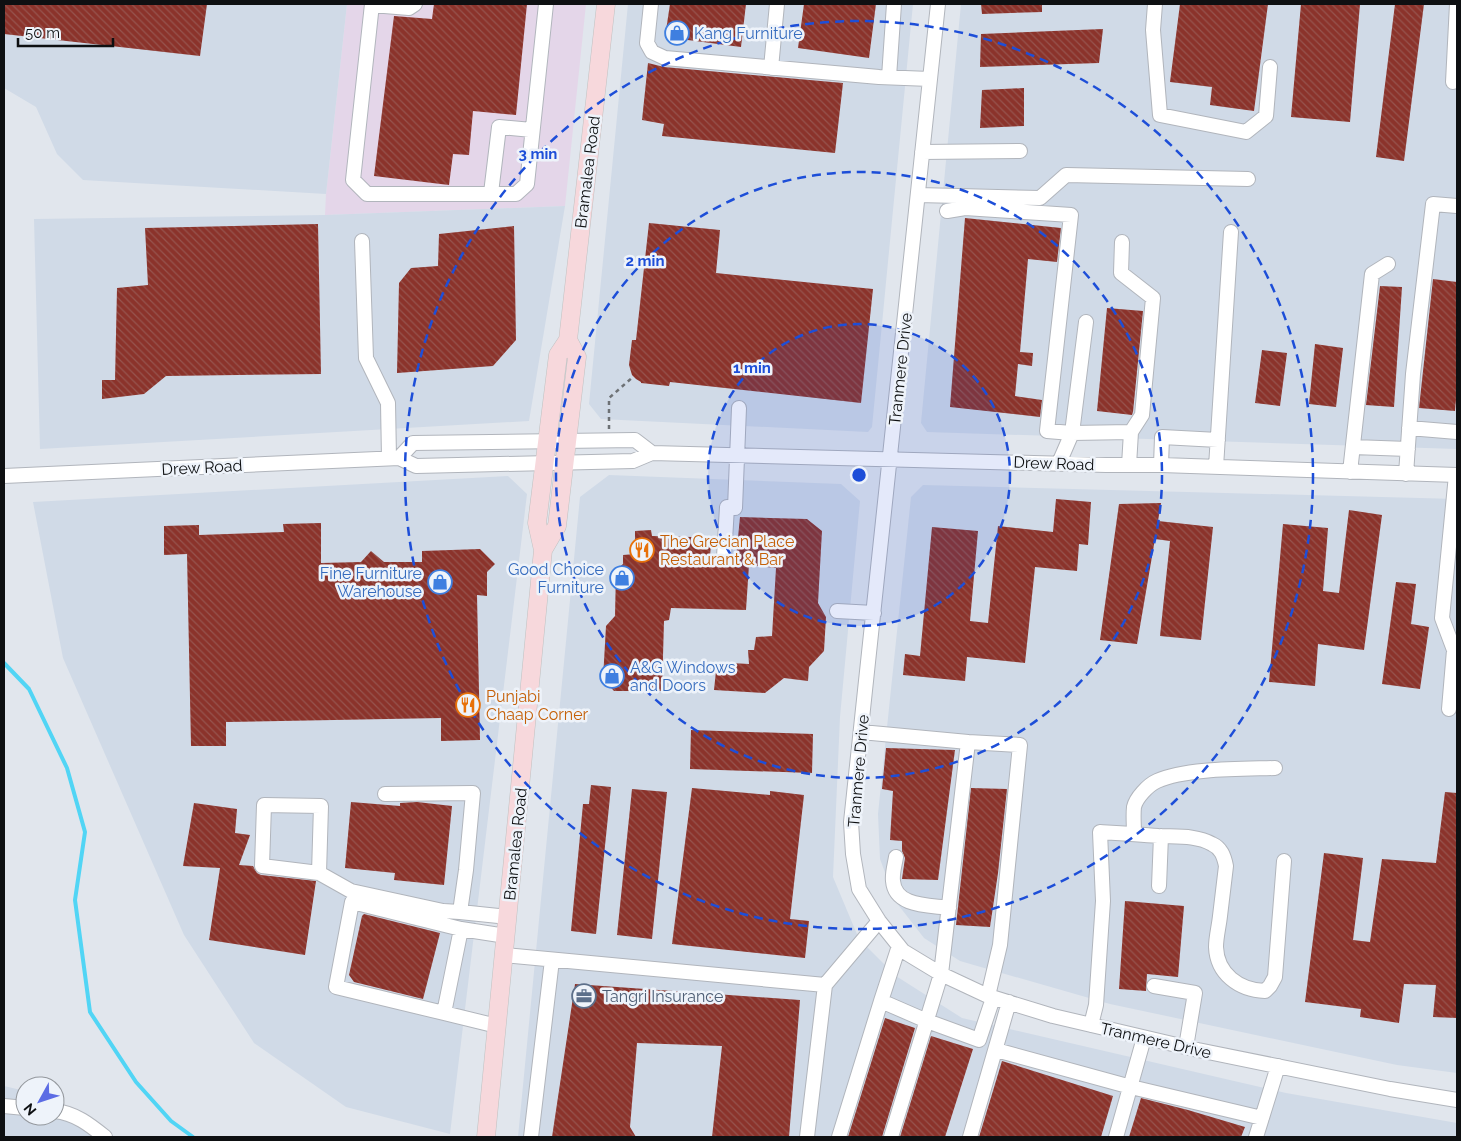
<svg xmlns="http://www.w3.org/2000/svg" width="1461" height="1141" font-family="Raleway,sans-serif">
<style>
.commercial{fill:#e4d6e9}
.built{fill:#d0dae7}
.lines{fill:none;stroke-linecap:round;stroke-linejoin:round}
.stream{stroke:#51d5f5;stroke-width:4}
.building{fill:url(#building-back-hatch)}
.minor-casing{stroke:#b1b5bc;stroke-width:16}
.major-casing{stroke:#c0c1c1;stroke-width:19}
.path{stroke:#6d7175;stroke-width:2.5;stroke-dasharray:4 4;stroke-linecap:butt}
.minor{stroke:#fff;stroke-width:14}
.major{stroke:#f7d8dc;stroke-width:18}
.ring{fill:none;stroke:#1d4ed8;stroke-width:2.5;stroke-dasharray:9 6}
.labels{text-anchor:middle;stroke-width:5;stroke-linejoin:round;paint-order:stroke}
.shop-label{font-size:16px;fill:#366cbe;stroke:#eef3fa;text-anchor:start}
.street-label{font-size:16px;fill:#0e1012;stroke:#eef3fa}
.food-label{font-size:16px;fill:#c56008;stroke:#eef3fa;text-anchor:start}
.service-label{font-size:16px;fill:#4e5e75;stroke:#eef3fa;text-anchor:start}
.centre{fill:#1d4ed8;stroke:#eef3fa;stroke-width:2.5}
.ring-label{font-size:15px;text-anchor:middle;font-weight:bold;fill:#1d4ed8;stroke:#eef3fa;stroke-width:5;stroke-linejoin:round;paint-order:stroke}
</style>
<defs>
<pattern id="building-back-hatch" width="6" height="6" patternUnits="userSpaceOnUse" patternTransform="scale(1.25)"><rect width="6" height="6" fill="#8b332b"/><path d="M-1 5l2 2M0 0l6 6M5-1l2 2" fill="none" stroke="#96544e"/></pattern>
</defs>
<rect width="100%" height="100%" fill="#e1e6ed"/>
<path class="commercial" d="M347,4h239l-21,202 -240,9 1,-21z"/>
<path class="built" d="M4,4h343l-21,190 -243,-14 -26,-26 -21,-47 -32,-19z
M628,4h285l-41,423 -4,5 -267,-13 -12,-15z
M961,4h496v445l-530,-17 -6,-9z
M565,206l-36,215 -489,28 -6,-230 291,-4z
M609,475l232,9 19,17 -20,216 -7,160 26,62 37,37 66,42 324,75 171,30v14h-939l62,-640z
M508,476l19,18 -77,640 -104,-27 -92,-64 -70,-108 -121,-277 -30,-156z
M923,485l534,14v574l-60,-8 -287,-61 -150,-43 -36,-23 -28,-36 -16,-43 -2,-45 33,-317z
M4,1086l21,5v25h30v-16l57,37h-108z"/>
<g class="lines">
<path class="stream" d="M4,663l25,26 38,79 18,64 -10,68 15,112 46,70 35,39 22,16"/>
</g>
<path class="building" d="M4,4h203l-7,52 -196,-22z
M434,4h93l-11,111 -43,-4 -4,44 -16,-1 -4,31 -75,-9 20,-160 38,3z
M670,4h76l-5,43 -76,-10z
M804,4h72l-7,54 -71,-10z
M981,4h61v8l-60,2z
M1180,4h88l-14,107 -44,-6 2,-18 -42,-5z
M1301,4h59l-10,118 -59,-5z
M1395,4h29l-20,157 -28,-4z
M1103,29l-4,34 -119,4 1,-33z
M648,63l16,4 179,16 -8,70 -173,-17 2,-12 -22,-4z
M1024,88v38l-44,2 2,-38z
M965,218l96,10 -4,34 -29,-3 -8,93 13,1 -1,13 -14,-2 -3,32 27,4 -2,17 -90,-10z
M649,223l71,7 -4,43 157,16 -12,114 -191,-21 -1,4 -28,-3v-1l-5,-3 -4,-4 -3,-10 3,-25h4z
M318,224l3,150 -155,2 -22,18 -42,5v-19h13l2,-92 31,-3 -3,-57z
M514,226l2,114 -23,26 -96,7 2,-90 12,-15 27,-2 1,-32z
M1433,279l24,3v106l-2,23 -36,-3z
M1380,286l22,1 -8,120 -28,-2z
M1107,308l36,3 -10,101 -1,3 -35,-4z
M1315,344l28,4 -7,59 -27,-3z
M1262,350l25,3 -7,53 -25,-3z
M1056,499l35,3 -3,43 -9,-1 -2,27 -42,-4 -10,96 -58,-6 -2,24 -62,-6 2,-21 15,2 12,-129 46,4 -8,90 18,2 10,-97 55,6z
M1161,503l-3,18 55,6 -12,113 -41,-4 10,-95 -15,-2 -18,105 -37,-4 19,-136z
M1349,510l33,5 -18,135 -46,-6 -3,42 -46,-4 14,-158 45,4 -5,63 16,2z
M740,517l67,2 15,12 -4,72 8,14 -2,34 -15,16 -1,14 -24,-3 -19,15 -51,-3 2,-19h14l1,-8 18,1 -1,-14h6l2,-13 16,-1 4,-68 -27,-3 -3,45 -75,-2 -2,12 -5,1 -2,70h-48l-11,-12 3,-53 9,-10 1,-46 7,-6v-9l12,-1v-23l16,-1 1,6 41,1 -1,6h19l-1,14h5l4,7 5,2 7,-4 2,-4h3z
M321,523v40l40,-1 10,-11 13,11h38v-11l58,-2 15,15 -8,8v24l-10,-1 3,145 -39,1v-23l-215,4v24h-35l-4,-192 -23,1v-29l35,-1v10l85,-3 -1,-8z
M1396,582l20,2 -5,40 18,3 -9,62 -38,-5z
M691,730l122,4 -1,39 -122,-4z
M886,748l69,2 -17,130 -36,-1 3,-21 -3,-7v-10l-12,-1 3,-49 -11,-2z
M591,785l20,2 -15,147 -25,-3 12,-127h6z
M692,788l78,7v-4l34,4 -14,124 19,2 -4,37 -133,-14z
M971,788l36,1 -9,84 -8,54 -34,-2z
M632,789l35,3 -15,147 -35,-4z
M1445,792l12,1v225l-24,-1 3,-32 -32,-1 -5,39 -39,-6 1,-8 -56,-7 19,-149 39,5 -10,82 17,2 12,-83 54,4z
M351,802l49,4v-3l17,-1 35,4 -8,79 -50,-5 1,-7 -50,-5z
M194,803l43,6 -2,24 15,2 -11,30 14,1 4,7 4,2 55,6 -11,74 -96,-15 11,-72 -37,-2z
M1125,901l59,5 -6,71 -31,-3 -1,17 -27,-2z
M364,914l76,19 -17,66 -69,-17 -5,-7 13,-59z
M575,984l225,16 -11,137h-77l10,-91 -85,-3 -7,84 6,10h-84z
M885,1018l30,10 -33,109h-34z
M931,1036l42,13 -28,88h-45z
M1002,1061l111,35 -12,41h-122z
M1141,1098l47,12 57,17 -4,10h-112z"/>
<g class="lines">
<g class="minor-casing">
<path id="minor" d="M372,4l-19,176 14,14h149l11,-10 19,-180
M651,4l-4,39 5,9 13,6 214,19 51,2
M938,4l-87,818 2,32 6,35 20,32 24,30 38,23 47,22 65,20 145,34 192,39 67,11
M1155,4l-2,26 7,85 86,17 20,-16 4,-49
M372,5l37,3 6,-4
M771,68l6,-64
M889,77l5,-73
M1453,82l4,-78
M922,152l98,-1
M491,193l8,-66 33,3
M918,195l122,3 26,-23 182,4
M947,211l18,-3 106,7 -24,216 25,2 -13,30
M362,241l4,117 22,45 1,55
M1122,242l-1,31 32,25 -11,117 -11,17 -2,33
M1086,322l-14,111 59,-1
M1409,428l48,4
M1353,447l55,2
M399,458l14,-15 222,-3 17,13
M1161,465l1,-28 56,3
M1216,467l15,-235
M1350,472l22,-198 16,-10
M1406,474l7,-100 20,-170 24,2
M4,476l395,-18 17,8 217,-5 19,-8 454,12h55l296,10
M735,508l4,-100
M724,557l3,-50
M837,611l37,2
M1449,709l5,-59 -12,-32 14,-143
M861,732l107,10 -27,232 -50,163
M968,742l52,3 -20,200 -12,51
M385,794l88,-1 -7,77 -6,42 48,5
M1134,834c0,-9 -1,-19 0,-27 2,-9 14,-22 23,-26 29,-13 85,-12 118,-13
M896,857c-1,7 -4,16 -3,24 2,26 36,24 56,27
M319,873l2,-67 -57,-1 -2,61 57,7 32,18 92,20 17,1
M1159,886l2,-50
M899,946l-18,55 46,20 52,19 14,-42
M504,955l321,30 -18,152
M825,985l54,-64
M1154,986l41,7 -9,54
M444,1013l-108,-26 16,-85 109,27
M1091,1025l5,-20 7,-104 -3,-69c19,1 39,2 58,4 18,1 38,-1 54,8 9,4 12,12 14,22 -2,16 -4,33 -6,50 -1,10 -4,21 -4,31 1,27 23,43 49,44l5,-5 5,-9 9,-116
M497,1026l-53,-13 17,-84 45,7
M996,1050l135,37 131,31
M4,1106l21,2
M55,1111c20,2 35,14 50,26
M531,1137l21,-177
M839,1137l42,-136
M970,1137l39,-135
M1116,1137l28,-99
M1256,1137l22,-71"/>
</g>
<g class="major-casing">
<path id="major" d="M543,550l14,-24 20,-169 -9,-17
M486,1137l57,-587 -6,-27 21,-168 10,-15 38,-336"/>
</g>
<path class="path" d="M609,429v-31l24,-21"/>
<use href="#minor" class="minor"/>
<use href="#major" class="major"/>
</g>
<circle cx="859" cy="475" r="151" fill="#1d4ed8" fill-opacity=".12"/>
<g class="ring">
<circle cx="859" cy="475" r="151"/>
<circle cx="859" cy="475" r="303"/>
<circle cx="859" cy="475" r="454"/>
</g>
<defs>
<g id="shop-ring" transform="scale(1.25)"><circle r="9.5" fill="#eef3fa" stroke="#3f7fe0" stroke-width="1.5"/><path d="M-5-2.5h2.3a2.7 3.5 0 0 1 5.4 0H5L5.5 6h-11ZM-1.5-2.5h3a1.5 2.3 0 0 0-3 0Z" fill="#3f7fe0"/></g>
<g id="restaurant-ring" transform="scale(1.25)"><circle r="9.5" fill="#eef3fa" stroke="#e8710a" stroke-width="1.5"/><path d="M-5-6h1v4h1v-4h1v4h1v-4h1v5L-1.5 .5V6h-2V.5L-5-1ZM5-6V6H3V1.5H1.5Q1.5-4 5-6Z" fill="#e8710a"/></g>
<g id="office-ring" transform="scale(1.25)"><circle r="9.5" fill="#eef3fa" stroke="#5c6f8a" stroke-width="1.5"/><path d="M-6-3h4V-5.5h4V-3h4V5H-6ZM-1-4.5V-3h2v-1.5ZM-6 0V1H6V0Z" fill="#5c6f8a"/></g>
</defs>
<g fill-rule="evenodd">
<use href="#shop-ring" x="677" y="33"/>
<use href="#restaurant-ring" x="642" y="550"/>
<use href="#shop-ring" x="622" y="578"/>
<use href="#shop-ring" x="440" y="582"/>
<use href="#shop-ring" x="612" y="676"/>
<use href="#restaurant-ring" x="468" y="705"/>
<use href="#office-ring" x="584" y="996"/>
</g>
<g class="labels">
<g class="shop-label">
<text x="694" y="39">Kang Furniture</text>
<text x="604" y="575" text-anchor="end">Good Choice<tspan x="604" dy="18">Furniture</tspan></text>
<text x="422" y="579" text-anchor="end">Fine Furniture<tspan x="422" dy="18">Warehouse</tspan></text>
<text x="630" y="673">A&amp;G Windows<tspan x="630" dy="18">and Doors</tspan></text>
</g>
<g class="street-label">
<text transform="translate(587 172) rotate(-83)" y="6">Bramalea Road</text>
<text transform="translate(900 369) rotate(-84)" y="6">Tranmere Drive</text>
<text transform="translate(1054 463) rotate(2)" y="6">Drew Road</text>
<text transform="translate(202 467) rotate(-3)" y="6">Drew Road</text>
<text transform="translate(858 771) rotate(-85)" y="6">Tranmere Drive</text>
<text transform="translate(515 844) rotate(-84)" y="6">Bramalea Road</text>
<text transform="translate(1156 1040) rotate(13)" y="6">Tranmere Drive</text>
</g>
<g class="food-label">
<text x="660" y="547">The Grecian Place<tspan x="660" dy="18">Restaurant &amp; Bar</tspan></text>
<text x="486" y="702">Punjabi<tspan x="486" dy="18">Chaap Corner</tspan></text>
</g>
<g class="service-label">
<text x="602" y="1002">Tangri Insurance</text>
</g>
</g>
<circle cx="859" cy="475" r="8" class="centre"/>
<g class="ring-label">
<text x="538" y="159">3 min</text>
<text x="645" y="266">2 min</text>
<text x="752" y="373">1 min</text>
</g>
<rect width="1461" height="1141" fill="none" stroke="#0e1012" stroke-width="10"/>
<g transform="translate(40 1101) rotate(230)"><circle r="24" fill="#eef3fa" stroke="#94989d"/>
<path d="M0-4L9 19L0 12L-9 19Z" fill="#5c6ce4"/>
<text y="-8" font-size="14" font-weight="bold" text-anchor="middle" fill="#0e1012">N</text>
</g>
<path d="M18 38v8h95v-8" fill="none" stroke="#0e1012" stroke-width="2.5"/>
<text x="25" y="38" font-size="15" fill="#0e1012" stroke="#eef3fa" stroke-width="4" paint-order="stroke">50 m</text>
</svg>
